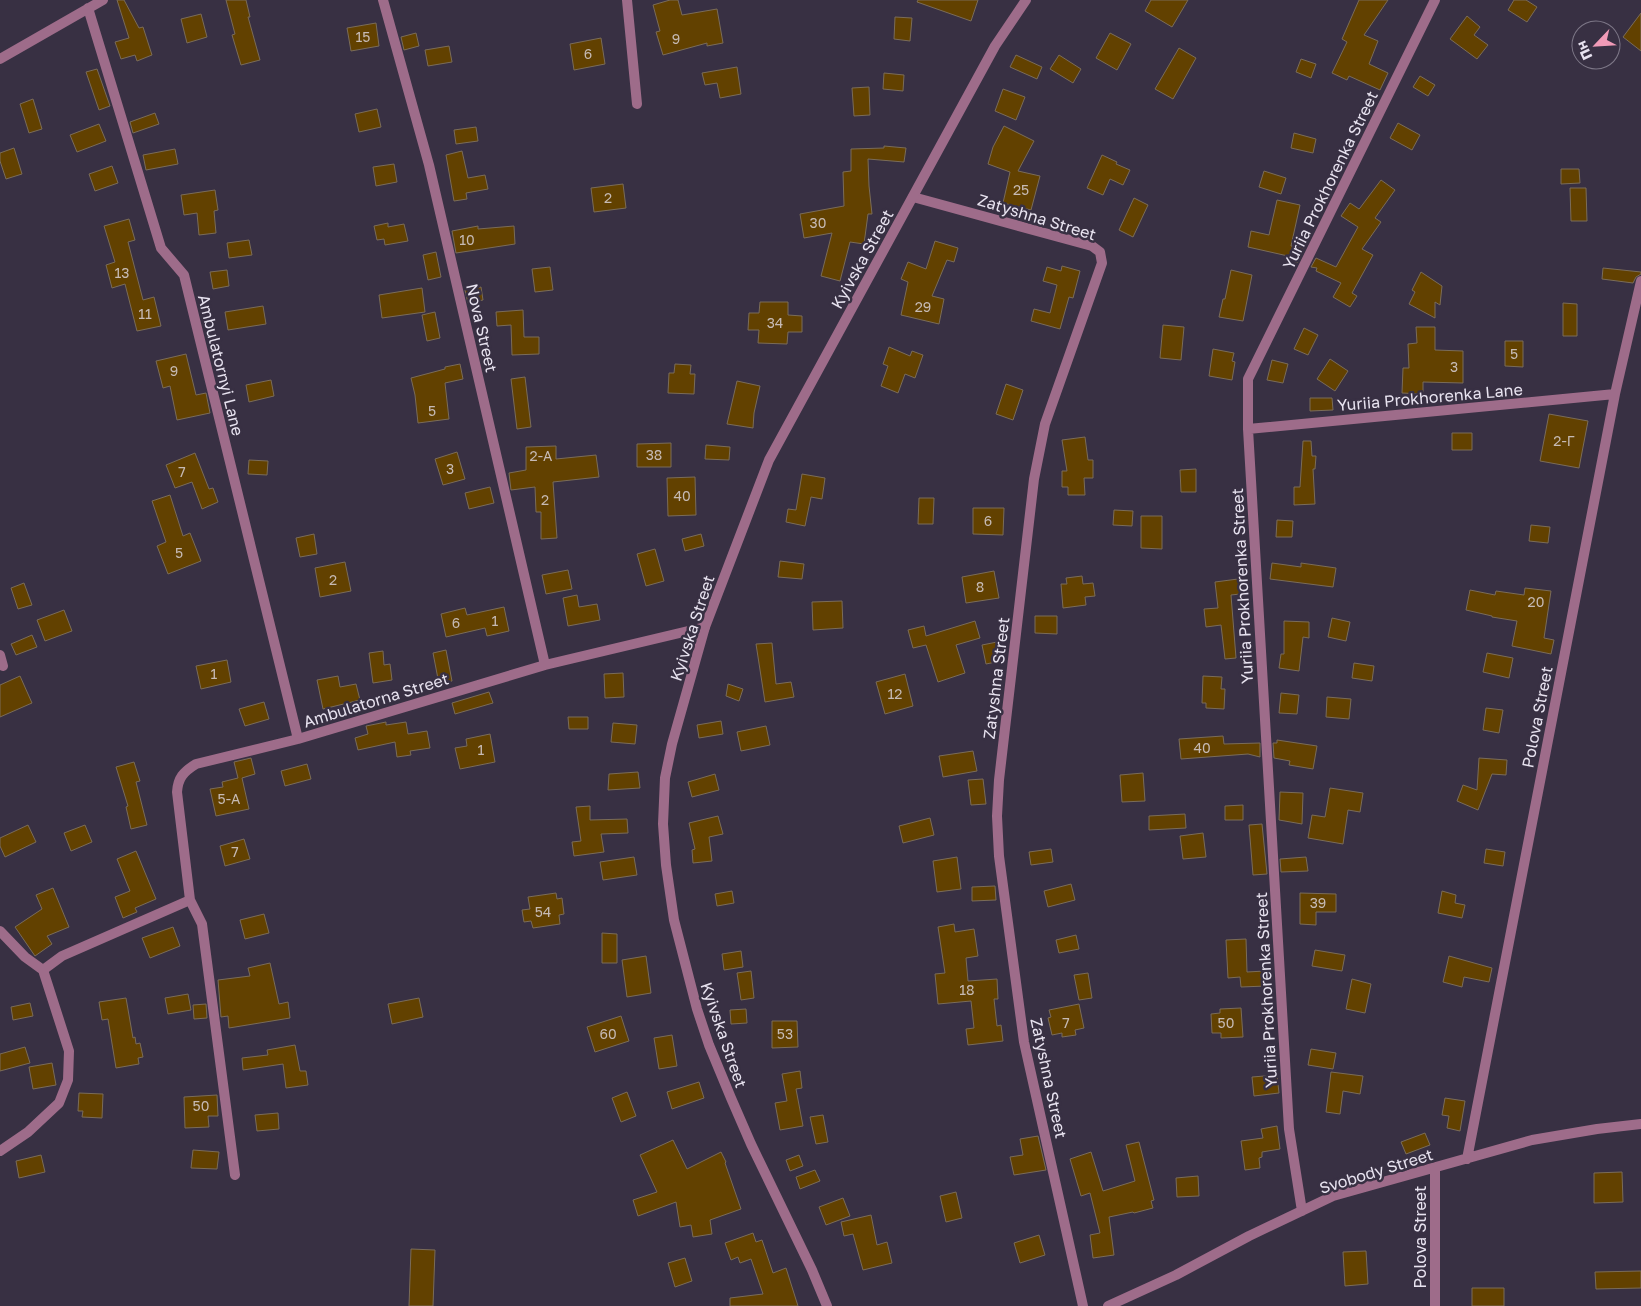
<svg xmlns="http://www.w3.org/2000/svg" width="1641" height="1306" font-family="'Golos Text',sans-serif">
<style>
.building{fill:#624100;stroke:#7a6c59}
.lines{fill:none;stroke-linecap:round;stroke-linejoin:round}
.minor{stroke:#9e6c8a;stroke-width:10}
.tertiary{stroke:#9e6c8a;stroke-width:10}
.labels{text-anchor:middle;stroke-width:5;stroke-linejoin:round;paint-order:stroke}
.number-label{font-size:14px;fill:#c6bab4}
.street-label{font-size:16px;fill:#e8e3f0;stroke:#383043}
</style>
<rect width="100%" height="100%" fill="#383043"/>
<path class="building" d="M117,0h7l15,28 4,-1 9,28 -15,6 -2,-6 -14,4 -6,-17 14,-4z
M226,0h20l4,17h-2l12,43 -19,5 -9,-30 3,-1z
M670,0h8l4,15 35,-6 6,34 -16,3v-3l-44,12 -7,-23 4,-1 -7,-26z
M918,0h60l-7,21 -54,-19z
M1151,0h37l-16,27 -27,-16z
M1359,0h29l-24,35 14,6 -9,23 19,9 -8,17 -31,-14 -2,4 -15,-7 15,-31 -5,-3z
M1514,0h12l11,7 -10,15 -19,-12z
M1641,13v38l-18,-14z
M201,14l6,23 -20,6 -6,-24z
M1467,16l13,11 -6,8 14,10 -11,14 -27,-20z
M895,17l17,1 -2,23 -16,-2z
M376,23l3,23 -28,5 -4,-23z
M416,33l3,13 -15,4 -3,-13z
M1110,33l21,11 -14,26 -21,-12z
M601,38l4,26 -31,6 -4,-26z
M449,46l3,16 -24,4 -3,-16z
M1179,48l17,10 -23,41 -18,-10z
M1016,55l26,12 -5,12 -27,-12z
M1059,55l22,14 -8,14 -23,-14z
M1301,59l15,5 -5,14 -15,-6z
M737,67l4,27 -21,4 -3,-15 -12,2 -3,-12z
M97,69l13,37 -11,4 -13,-38z
M884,73l20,2 -1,16 -20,-2z
M1420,76l15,9 -7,11 -15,-9z
M869,87l1,28 -16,1 -2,-28z
M1003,89l22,8 -9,23 -21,-9z
M33,99l9,30 -13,4 -9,-29z
M377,109l4,18 -22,5 -4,-18z
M155,113l4,11 -26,9 -3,-11z
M1398,123l22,12 -8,15 -22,-12z
M99,124l7,17 -29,11 -7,-17z
M1004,126l30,15 -16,30 22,5 -9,34 -28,-7 7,-31 -22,-8 5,-17z
M476,127l2,14 -22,3 -2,-14z
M1294,133l22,6 -3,14 -22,-5z
M884,146l22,2 -2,14 -36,-3 1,27 3,28h-4l-4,30 -14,-2 -10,39 -19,-5 11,-43 -28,5 -4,-24 44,-8 -1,-34 8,-1v-22l33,-1z
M14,148l8,26 -16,5 -6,-18v-8z
M175,149l3,15 -32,6 -3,-15z
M462,151l6,27 17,-3 3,14 -22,4 1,6 -13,2 -8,-46z
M1102,155l15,7 -1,2 14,6 -7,15 -13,-6 -7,16 -16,-7z
M394,164l3,18 -21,4 -3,-19z
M112,166l6,17 -23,8 -6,-17z
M1561,169h18l1,14 -19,1z
M1264,171l22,7 -5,16 -22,-7z
M1381,180l14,10 -20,28 6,4 -19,27 11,6 -21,38 5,3 -7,11 -17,-10 8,-14 -25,-12 1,-3 -6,-1 5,-9 20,9 22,-40 -17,-11 9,-13 9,6 1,-1z
M623,184l3,24 -32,4 -3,-24z
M1570,188h16l1,33h-16z
M215,190l3,20 -4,1 2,22 -17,2 -2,-22 -13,2 -3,-20z
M1134,198l14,7 -15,32 -14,-7z
M1277,200l23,5 -9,41 12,2v4l-6,11 -10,-2 1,-5 -40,-9 3,-16 18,4z
M129,219l6,21 -7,2 15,58 11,-3 7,29 -24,5 -12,-47 -13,4 -6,-23 9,-3 -11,-36z
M388,223v4l16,-3 4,17 -23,4 -1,-6 -7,1 -3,-14z
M478,226v3l36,-3 1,18 -59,9 -4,-22z
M249,240l3,15 -23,3 -2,-15z
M935,241l23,7 -4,14 -7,-2 -15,36 12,3 -5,25 -38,-9 7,-33 -7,-3 7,-17 18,7z
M436,252l5,25 -13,3 -5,-25z
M1062,266l18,5 -7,27 -4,-1 -9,32 -29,-8 3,-12 16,4 7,-28 -14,-4 4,-14 14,4z
M550,267l3,23 -18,2 -3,-23z
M1603,268l38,4v2l-5,3 -3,6 -31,-4z
M227,270l2,16 -16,3 -3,-17z
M1231,270l21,5 -9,46 -24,-4 4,-18h2z
M1421,272l21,14 -2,19 -5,-3v16l-26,-14 6,-12 -3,-2z
M481,287l2,13 -15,3 -3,-13z
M422,288l3,24 -43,6 -3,-23z
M760,302h28v13l14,1v16h-14l-1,12 -29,-1 1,-13h-11l1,-17h10z
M1563,303l14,1v32h-14z
M263,306l3,18 -38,6 -3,-18z
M523,310l1,27h15v17l-27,1 -1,-30 -14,1 -1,-14z
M435,312l5,26 -13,3 -5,-26z
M1163,325l21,2 -3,33 -21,-2z
M1416,327h19v23l28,1v32l-40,-1v12l-21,-1 1,-25h6l-1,-24 9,-1z
M1304,328l14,7 -10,20 -14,-6z
M1505,341h18v26l-18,-1z
M889,347l21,9 2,-5 11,4 -8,23 -10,-4 -7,19 -17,-7 7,-20 -5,-2z
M1213,349l21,4 -2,8 3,1 -3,18 -23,-4z
M186,354l10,41 10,-2 4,20 -33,7 -7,-34 -7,2 -7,-27z
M1330,359l18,12 -13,20 -18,-12z
M1272,360l16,4 -5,19 -16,-3z
M460,364l3,15 -18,4 4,36 -31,4 -3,-28 -4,-17 34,-9v-2z
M675,364l16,1 -1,9h5l-1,20 -26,-1 1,-20h5z
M525,377l6,50 -14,2 -6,-50z
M271,380l3,16 -25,6 -3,-17z
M737,381l23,5 -6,27 -1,15 -26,-4z
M1006,384l17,6 -10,30 -17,-6z
M1310,398h22l1,12 -23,1z
M1549,414l39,7 -9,47 -39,-7z
M1452,433h20v17h-20z
M1085,437l3,23h5v18h-9l1,17h-17v-8h-6v-16h5l-5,-31z
M1303,441h8l1,15h4l-1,13h-2l2,35 -21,1v-18h6z
M671,443v24h-34v-23z
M706,445l24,2 -1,13 -24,-1z
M556,446v13l40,-4 3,22 -46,5 4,56 -16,1v-27h-5l-1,-25 -24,3 -2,-17 17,-3v-23z
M457,452l8,27 -22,6 -8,-26z
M195,453l14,36 4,-1 5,14 -16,7 -10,-27 -17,6 -9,-23z
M249,460l19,1 -1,14 -19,-1z
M1196,469v23h-15l-1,-22z
M802,474l23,4 -3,21 -11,-2 -6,29 -19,-4 2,-13 8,1z
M695,477l1,38 -28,1 -1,-38z
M490,487l4,16 -25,6 -4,-16z
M170,495l13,41 7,-3 11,28 -33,13 -11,-28 9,-4 -14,-41z
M919,498h15l-1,26h-15z
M973,508h31l-1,27 -30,-1z
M1114,510l19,1 -1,15 -19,-1z
M1141,516h21v33l-21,-1z
M1277,520l16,1 -1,16h-16z
M1531,525l19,2 -2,16 -19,-2z
M314,534l3,20 -17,3 -4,-19z
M701,534l3,12 -19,5 -3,-12z
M655,549l9,32 -18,5 -9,-32z
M780,561l24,3 -2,15 -24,-2z
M345,562l6,29 -31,6 -5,-29z
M1272,563l29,4v-4l35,5 -3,19 -63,-8z
M568,570l4,19 -26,5 -4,-19z
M994,571l5,27 -33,5 -4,-26z
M1082,576l1,8 10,-1 2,13 -10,1 1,8 -23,3 -2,-24h6l-1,-6z
M1238,579l2,15 -9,1 5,63 -11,1 -4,-34 -15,2 -2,-18 14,-1 -3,-26z
M24,583l8,22 -14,4 -7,-21z
M1525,588l26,3 -7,47 10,2 -3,14 -39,-8 5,-25 -25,-4v-1l-26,-6 4,-20 25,5 1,-4 28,4z
M577,595l2,12 18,-3 3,16 -32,6 -5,-28z
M842,601l1,27 -30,2 -1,-28z
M504,607l5,24 -22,5 -2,-8 -39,9 -5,-23 24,-6 2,7z
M64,610l8,21 -27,10 -8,-21z
M1035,616h22v18l-22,-1z
M1332,618l18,4 -4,19 -18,-4z
M975,621l5,17 -24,7 9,28 -27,9 -12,-37 -13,3 -5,-18 16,-4 2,10z
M1284,621l25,1v16l-6,-1 -4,34 -20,-3 2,-14h3z
M32,635l5,12 -21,8 -5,-11z
M1002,641l4,19 -20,4 -4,-19z
M772,643l4,41 15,-2 3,15 -29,5 -9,-58z
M446,650l6,31 -13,3 -6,-31z
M383,651l1,14 6,-1 2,16 -19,3 -4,-30z
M1487,653l26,5 -4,20 -26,-6z
M227,660l4,22 -30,7 -5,-23z
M1354,663l20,3 -2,15 -20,-3z
M623,673l1,24 -19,1 -1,-24z
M905,674l8,32 -28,8 -9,-32z
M20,676l12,27 -32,14v-32z
M338,676l2,11 16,-3 4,16 -37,9 -6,-29z
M1203,676l19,1 -1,12h4l-1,20 -18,-1v-5h-4z
M728,684l15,5 -4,12 -13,-5z
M489,692l4,11 -38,11 -3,-11z
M1281,693l18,2 -2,19 -18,-1z
M1327,697l24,2 -2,20 -23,-2z
M264,702l5,17 -24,7 -6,-17z
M1486,708l17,2 -4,23 -16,-3z
M568,717h20v12h-19z
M721,721l2,13 -24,4 -2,-13z
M386,722v3l20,-3 2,12 19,-3 3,17 -20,3 1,4 -14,2 -2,-15 -37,8 -3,-12 13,-4 -2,-8z
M613,723l24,2 -2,19 -24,-2z
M766,726l4,19 -29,6 -4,-19z
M490,734l5,28 -35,7 -5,-21 12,-2 -1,-7z
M1223,736l1,8 36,-1v14l-12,-3 -67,5 -2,-20z
M1277,740l40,6 -4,23 -24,-4 1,-4 -16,-3 -1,-15h4z
M973,751l4,20 -34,6 -4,-21z
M251,758l4,16 -13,4 7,31 -33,7 -6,-27 13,-2 -1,-5 16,-4 -4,-16z
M1479,758l28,2 -1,15 -14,-1 -14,36 -21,-9 6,-16 14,5z
M134,762l6,19 -4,1 11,43 -16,4 -5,-22 2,-1 -12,-39z
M307,764l4,15 -26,7 -4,-15z
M638,772l2,16 -32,2 1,-16z
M1143,773l2,28 -23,1 -2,-27z
M715,774l4,16 -27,7 -4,-15z
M983,779l3,25 -15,1 -3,-25z
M1330,788l33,5 -3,19 -12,-2 -5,34 -35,-6 4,-23 13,2z
M1280,792l23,1 -1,31 -23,-4z
M1243,805v15h-18v-14z
M590,806v14l37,-1 1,14 -27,1 3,18 -30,4 -2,-14 9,-1 -5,-34z
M1185,814l1,14 -37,2v-14z
M718,816l5,18 -14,3 3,24 -19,2 -1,-13 3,-1 -6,-26z
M930,818l4,17 -31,8 -4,-17z
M1262,824l5,50 -14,1 -4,-50z
M28,825l8,17 -31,15 -5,-11v-8z
M85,825l7,17 -21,9 -7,-18z
M1203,833l3,24 -23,2 -3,-23z
M244,839l6,20 -25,7 -5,-20z
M1051,849l2,13 -22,3 -2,-13z
M1486,849l19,3 -2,14 -19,-3z
M136,851l20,48 -21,9 2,4 -14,6 -8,-21 15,-6 -13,-32z
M634,857l3,18 -34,5 -3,-18z
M957,857l4,32 -24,3 -4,-31z
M1306,857l2,14 -27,1 -1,-13z
M1071,884l4,16 -27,7 -4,-16z
M995,886l1,14 -24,1v-14z
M53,888l16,39 -22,9 5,8 -17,12 -20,-29 27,-18 -6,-14z
M732,891l2,12 -17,3 -2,-12z
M1442,891l14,4 -1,8 10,2 -3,13 -24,-5z
M556,893l1,6 5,-1 2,16 -5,1 1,9 -27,4 -2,-7 -7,1 -2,-12 8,-1 -2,-12z
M1300,893l36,1v18h-20v13l-16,-1z
M264,914l5,19 -24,6 -5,-19z
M954,924l1,8 19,-3 4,27 -12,2 2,23 29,-2 1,20h-4l3,27 4,-1 2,16 -35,4 -2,-16 8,-1 -3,-27 -33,3 -3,-30 10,-1 -7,-46z
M173,927l7,19 -30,12 -8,-20z
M602,933l15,1v29h-15z
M1076,935l3,14 -20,4 -3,-13z
M1246,939l1,33 18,-1 1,15 -25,1 -1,-10 -12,1 -2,-38z
M1315,950l30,5 -3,16 -30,-5z
M741,951l2,16 -19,3 -2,-16z
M646,956l5,37 -24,4 -5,-37z
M1449,956l43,12 -3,14 -25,-5 -2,10 -19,-5z
M270,963l9,41 9,-2 2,16 -61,10 -1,-12 -7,1 -3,-37 32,-4 -2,-8z
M751,971l3,27 -13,2 -4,-27z
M1088,973l4,25 -13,2 -5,-25z
M1352,979l19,5 -6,29 -19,-4z
M188,994l3,16 -23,4 -3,-16z
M126,998l7,40 2,-1 1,7 4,-1 3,14 -5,1 1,6 -23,4 -8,-49 -6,1 -3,-18z
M419,998l4,19 -31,7 -4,-20z
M30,1003l3,13 -20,4 -2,-13z
M206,1004l1,14 -13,1 -1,-14z
M1079,1004l5,24 -9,2 1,5 -14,2v-4l-10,2 -4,-17 3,-1 -2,-7z
M1241,1008l2,29 -22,1v-5h-9l-1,-19 9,-1v-4z
M746,1009l1,14 -16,1 -1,-14z
M621,1016l8,25 -34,11 -8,-25z
M772,1021h25l1,26 -26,1z
M672,1035l5,31 -18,3 -5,-31z
M295,1045l5,26h6l2,14 -22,3 -3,-24 -40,6 -1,-12 26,-3 -1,-5z
M25,1047l5,16 -30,8v-17z
M1311,1049l25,4 -3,16 -25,-4z
M52,1063l4,22 -23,4 -4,-22z
M800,1071l2,17 -6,1 7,37 -23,4 -5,-27 12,-2 -5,-27z
M1331,1072l32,4 -3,18 -17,-3 -3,23 -14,-2z
M1277,1075l2,18 -25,3 -2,-19z
M699,1082l5,16 -32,11 -5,-17z
M627,1092l9,24 -15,6 -9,-24z
M79,1093l24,1 -1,24 -20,-1 1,-6h-5z
M217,1095l1,21h-10l1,11 -24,1 -1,-31z
M1445,1098l20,3 -5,30 -13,-3 2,-12 -7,-1z
M278,1113l1,16 -22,2 -2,-16z
M823,1115l5,27 -12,2 -6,-27z
M1277,1126l3,23 -18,3v5l-3,1 1,10 -15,2 -4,-29 22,-3 -2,-9z
M1425,1133l5,12 -24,9 -5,-12z
M1038,1136l8,34 -32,5 -4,-18 13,-2 -3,-16z
M673,1140l14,29 34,-17 5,10 -1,1 16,46 -31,11 2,14 -19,3 -2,-12 -11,2 -4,-25 -38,14 -5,-16 24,-8 -17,-37z
M1139,1142l15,58 -3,1 2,7 -19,5 -1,-1 -24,5 5,38 -21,3 -3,-23 10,-2 -10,-40 -9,3 -11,-37 21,-7 12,39 32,-10 -9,-36z
M193,1150l26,2 -2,17 -26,-1z
M41,1155l4,17 -26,6 -3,-17z
M799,1155l4,11 -13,5 -4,-11z
M815,1170l5,11 -20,8 -4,-12z
M1622,1172l1,30 -29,1v-30z
M1198,1176l1,20 -22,1 -1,-19z
M956,1192l6,26 -16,4 -6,-26z
M843,1198l7,18 -24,9 -7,-18z
M871,1215l6,30 10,-3 5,21 -29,7 -10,-36 -9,2 -3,-14z
M753,1233l3,9 6,-2 11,33 13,-5 12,38h-68v-8l33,-4 -12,-35 -11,4 -2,-6 -7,3 -6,-17z
M1039,1235l6,20 -25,8 -6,-20z
M411,1249l24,1 -2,56h-24z
M1366,1251l2,33 -23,2 -2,-34z
M685,1258l7,23 -17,6 -7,-24z
M1641,1271v17l-45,1 -1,-17z
M1472,1288h32v18h-32z"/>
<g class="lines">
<path class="minor" d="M383,0l46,165 116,500
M627,0l10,104
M88,8l73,240 23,27 114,464
M0,59l103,-59
M913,197l179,49 8,6 2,11 -57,161 -11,55 -35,301 -2,36 2,40 25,186 59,264
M1248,429l367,-35
M0,655l3,11
M190,900l12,24 33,251
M0,931l25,26 18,13
M0,1151l28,-19 31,-29 9,-23 1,-29 -26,-81 19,-14 128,-56 -13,-108c1,-14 6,-20 19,-28l102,-25 247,-74 160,-38
M1467,1159l148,-765 26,-113
M1302,1211l-13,-82 -41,-700v-50l187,-379
M1108,1306l68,-31 73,-39 84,-40 199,-56 65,-11 44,-5
M1435,1306v-138"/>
<path class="tertiary" d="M827,1306l-15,-36 -61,-126 -20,-46 -22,-53 -12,-36 -23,-89 -8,-55 -3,-41 2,-46 7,-34 33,-117 64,-167 226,-414 31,-46"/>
</g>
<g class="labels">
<g class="number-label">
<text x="363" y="42">15</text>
<text x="676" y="44">9</text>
<text x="588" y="59">6</text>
<text x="1021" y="195">25</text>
<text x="608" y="203">2</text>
<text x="818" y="228">30</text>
<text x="467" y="245">10</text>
<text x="122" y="278">13</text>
<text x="923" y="312">29</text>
<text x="145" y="319">11</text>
<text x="775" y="328">34</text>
<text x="1514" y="359">5</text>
<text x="1454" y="372">3</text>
<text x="174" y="376">9</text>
<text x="432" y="416">5</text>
<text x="1564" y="446">2-Г</text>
<text x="654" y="460">38</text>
<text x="541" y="461">2-А</text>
<text x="450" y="474">3</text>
<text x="182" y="477">7</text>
<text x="682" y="501">40</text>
<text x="545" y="505">2</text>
<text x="988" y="526">6</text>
<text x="179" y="558">5</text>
<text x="333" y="585">2</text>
<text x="980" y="592">8</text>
<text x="1536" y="607">20</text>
<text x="495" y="626">1</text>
<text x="456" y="628">6</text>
<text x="214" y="679">1</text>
<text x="895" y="699">12</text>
<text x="1202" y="753">40</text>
<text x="481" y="755">1</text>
<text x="229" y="804">5-А</text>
<text x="235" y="857">7</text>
<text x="1318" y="908">39</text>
<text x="543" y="917">54</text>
<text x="967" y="995">18</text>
<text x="1066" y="1028">7</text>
<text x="1226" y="1028">50</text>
<text x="608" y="1039">60</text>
<text x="785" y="1039">53</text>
<text x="201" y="1111">50</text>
</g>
<g class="street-label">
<text transform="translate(1330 180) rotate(-64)" y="6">Yuriia Prokhorenka Street</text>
<text transform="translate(1037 217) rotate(17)" y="6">Zatyshna Street</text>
<text transform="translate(862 259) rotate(-61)" y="6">Kyivska Street</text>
<text transform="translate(482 328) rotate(77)" y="6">Nova Street</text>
<text transform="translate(221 365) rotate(76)" y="6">Ambulatornyi Lane</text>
<text transform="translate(1430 397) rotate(-5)" y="6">Yuriia Prokhorenka Lane</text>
<text transform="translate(1242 586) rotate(-93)" y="6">Yuriia Prokhorenka Street</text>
<text transform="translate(692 628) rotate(-72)" y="6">Kyivska Street</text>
<text transform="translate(996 678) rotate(-83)" y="6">Zatyshna Street</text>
<text transform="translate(376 700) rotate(-17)" y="6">Ambulatorna Street</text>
<text transform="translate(1537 717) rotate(-79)" y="6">Polova Street</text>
<text transform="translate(1266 990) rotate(-93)" y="6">Yuriia Prokhorenka Street</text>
<text transform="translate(724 1035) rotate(71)" y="6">Kyivska Street</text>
<text transform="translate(1049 1078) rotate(78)" y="6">Zatyshna Street</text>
<text transform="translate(1376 1171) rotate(-17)" y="6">Svobody Street</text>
<text transform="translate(1420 1237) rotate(-90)" y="6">Polova Street</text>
</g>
</g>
<g transform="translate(1596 45) rotate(245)"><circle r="24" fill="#383043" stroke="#7e7888"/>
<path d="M0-4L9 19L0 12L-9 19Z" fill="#f09ab7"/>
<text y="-8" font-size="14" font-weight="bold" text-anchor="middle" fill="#e8e3f0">Пн</text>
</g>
</svg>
